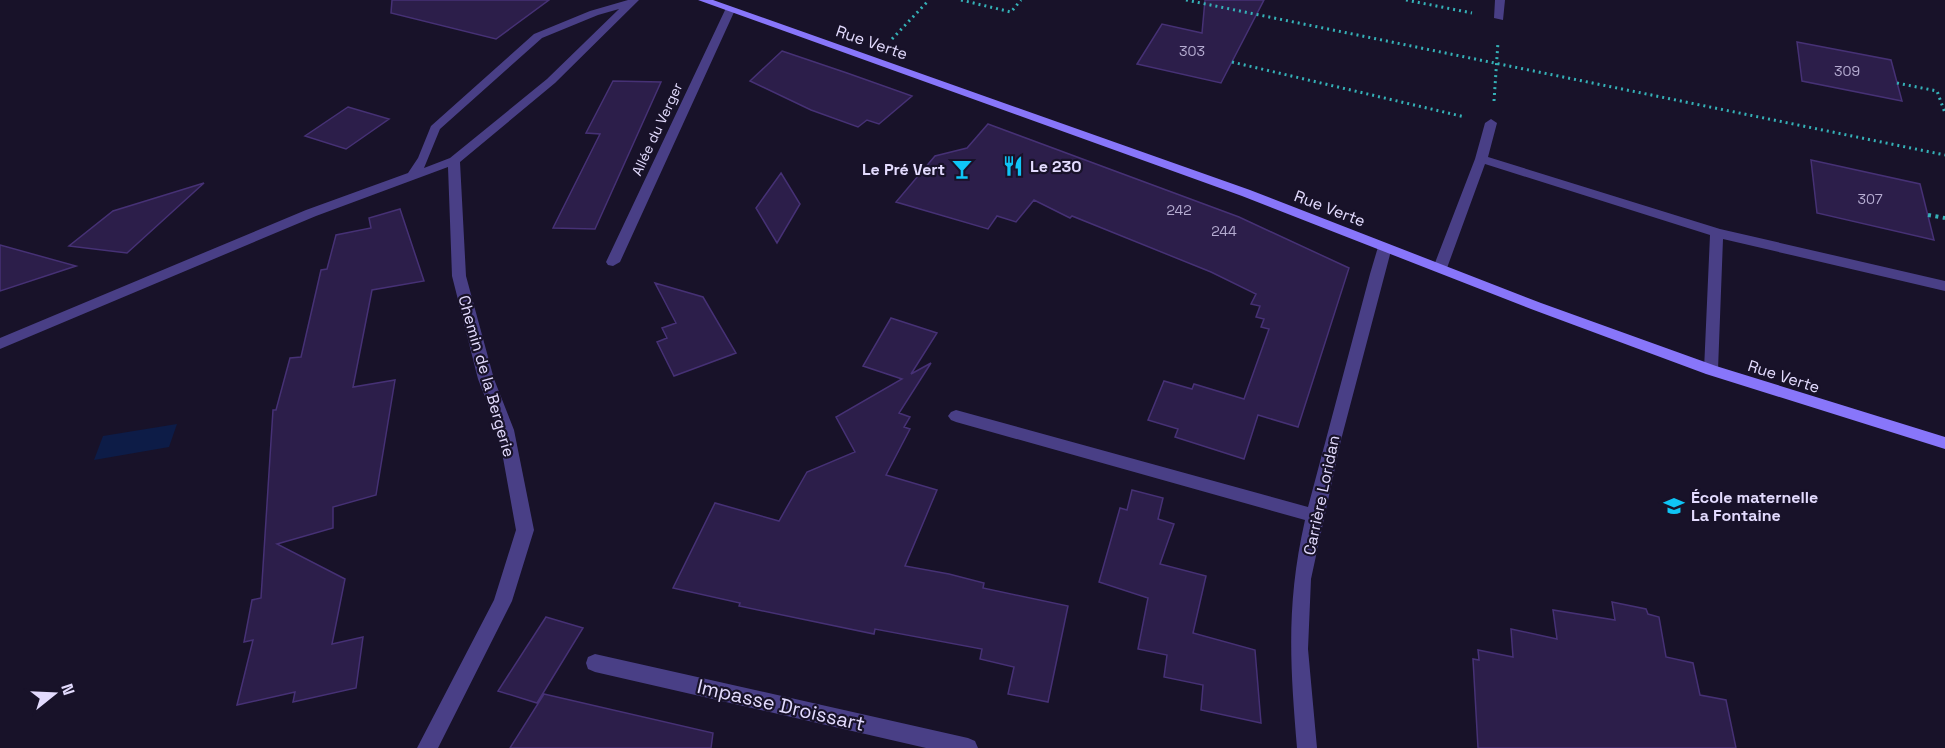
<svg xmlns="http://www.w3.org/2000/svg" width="1945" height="748" font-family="'Space Grotesk',sans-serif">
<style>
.water{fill:#0d1c47}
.building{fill:#2c1e4a;stroke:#463175;stroke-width:1.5}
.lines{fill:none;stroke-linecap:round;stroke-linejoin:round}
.path-far1{stroke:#35b1b7;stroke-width:3;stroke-dasharray:2 4;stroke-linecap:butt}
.path{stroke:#35b1b7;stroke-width:4;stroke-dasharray:3 4.5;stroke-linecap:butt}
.lane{fill:#493f86;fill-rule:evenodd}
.street{fill:#493f86;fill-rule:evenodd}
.secondary{fill:#8876fa;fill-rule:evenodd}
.labels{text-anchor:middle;stroke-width:4.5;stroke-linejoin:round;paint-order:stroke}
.number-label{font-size:14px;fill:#b5acd1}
.far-street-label{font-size:14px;fill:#e3dbfe;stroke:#181229}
.street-label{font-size:16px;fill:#e3dbfe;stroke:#181229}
.poi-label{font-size:16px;font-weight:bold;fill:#e3dbfe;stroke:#181229;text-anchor:start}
.near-street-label{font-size:20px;fill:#e3dbfe;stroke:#181229}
</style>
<rect width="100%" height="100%" fill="#181229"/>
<path class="water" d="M177,424l-8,23 -75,13 9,-24z"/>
<path class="building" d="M392,0h157l-53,39 -105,-26z
M1205,0h59l-43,83 -84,-19 25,-40 40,9z
M1797,42l94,18 11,41 -100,-20z
M782,51l65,22 65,23 -33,28 -12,-4 -9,7 -47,-17 -61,-29z
M613,81l48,1 -66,147 -42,-1 47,-94 -14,-1z
M348,107l41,12 -43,30 -41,-13z
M988,124l251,93 110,51 -51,159 -40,-12 -14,44 -69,-22 3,-8 -30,-9 16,-39 28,8 2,-5 50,15 25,-70 -8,-2 3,-8 -8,-2 4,-11 -9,-2 5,-10 -45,-22 -139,-56 -2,2 -36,-18 -18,22 -19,-6 -9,13 -92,-27 39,-46 32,-8z
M1811,160l109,24 14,56 -117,-27z
M781,173l19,31 -23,39 -21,-35z
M204,183l-77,70 -58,-7 44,-35z
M400,209l24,72 -52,9 -19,97 42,-7 -19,115 -43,12v21l-56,16 68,35 -13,65 31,-7 -7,51 -63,14 2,-10 -58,13 16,-65 -9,2 8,-42 9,-2 12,-188h3l14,-52 11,-1 20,-87 6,-1 9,-34 35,-7 -2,-10z
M0,245l76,21 -76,25z
M655,283l48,14 33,56 -62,23 -17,-34 10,-4 -5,-10 14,-5z
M891,318l46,15 -26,41 20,-11 -32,50 11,4 -6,10 6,2 -24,46 51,15 -32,76 44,8 35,9 -1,5 85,18 -20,96 -40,-8 6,-27 -34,-8 2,-10 -107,-20 -1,5 -135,-28 1,-3 -67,-15 42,-85 64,18 28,-49 48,-20 -19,-35 66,-38 -39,-13z
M1132,490l31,8 -5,21 16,5 -14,40 46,12 -13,57 62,17 6,73 -60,-13 2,-25 -39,-8 3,-22 -29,-6 10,-51 -49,-16 21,-74 7,2z
M1612,602l34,7 2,5 11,3 7,40 27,6 7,32 26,5 10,48h-258l-5,-89 6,1 -1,-10 35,7 -2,-28 46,10 -4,-29 62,10z
M546,617l37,11 -46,75 -39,-12z
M544,694l169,39 -2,15h-201z"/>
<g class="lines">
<path class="path-far1" d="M961,0l50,12 10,-12
M1186,0l759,155
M1406,0l66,13
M892,39l37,-39
M1232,62l233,55
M1897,83l40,8 8,22
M1494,101l4,-59"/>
<path class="path" d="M1928,215l17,3"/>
<path class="lane" d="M1495,0h10l-2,20 -9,-2z
M1491,119l6,4 -9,34 232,72 225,52v10l-222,-52 -5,131 -2,4h-10l-2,-4 6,-135 -225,-71 -38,104 -2,3h-10l-2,-3 42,-109 10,-36z"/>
<path class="street" d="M628,0h11l-84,83 -95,79 6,114 28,103 20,51 20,100 -22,71 -74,147h-21l77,-148 22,-70 -18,-100 -20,-51 -26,-103 -4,-109 -132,49 -316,133v-11l306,-128 102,-37 10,-15 13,-32 103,-92 56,-23zM619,9l-72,70 -97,79 -26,10 16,-39 102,-91 56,-23z
M726,8l9,2 -115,252 -7,4 -5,-1 -2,-3z
M1385,243l7,4 -51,193 -30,139 -3,70 9,99h-20c-7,-84 -11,-144 8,-228l-349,-98 -5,-2 -3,-4 3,-4 5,-2 352,97 62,-233 8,-27z
M595,654l373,84 7,3 3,7h-52l-331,-76 -7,-3 -2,-6 2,-6z"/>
<path class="secondary" d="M698,0h15l537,190 291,113 175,63 229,71v12l-239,-75 -175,-65 -289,-113z"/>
</g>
<defs>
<g id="restaurant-bare" transform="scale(1.62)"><path d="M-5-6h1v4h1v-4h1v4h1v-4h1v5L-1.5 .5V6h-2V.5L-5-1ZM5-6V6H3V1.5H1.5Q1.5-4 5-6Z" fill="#0fc5f6" stroke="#181229" stroke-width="2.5" paint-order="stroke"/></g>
<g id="bar-bare" transform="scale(1.62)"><path d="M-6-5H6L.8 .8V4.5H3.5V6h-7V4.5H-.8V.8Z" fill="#0fc5f6" stroke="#181229" stroke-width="2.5" paint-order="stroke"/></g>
<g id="school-bare" transform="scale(1.62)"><path d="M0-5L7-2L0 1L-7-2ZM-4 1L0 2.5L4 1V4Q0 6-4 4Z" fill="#0fc5f6" stroke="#181229" stroke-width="2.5" paint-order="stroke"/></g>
</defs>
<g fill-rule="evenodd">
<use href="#restaurant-bare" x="1013" y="166"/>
<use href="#bar-bare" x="962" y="169"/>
<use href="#school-bare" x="1674" y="506"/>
</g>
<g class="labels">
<g class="number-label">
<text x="1192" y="56">303</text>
<text x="1847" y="76">309</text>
<text x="1870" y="204">307</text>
<text x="1179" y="215">242</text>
<text x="1224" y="236">244</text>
</g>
<g class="far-street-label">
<text transform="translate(657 129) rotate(-65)" y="5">Allée du Verger</text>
</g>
<g class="street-label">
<text transform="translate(872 42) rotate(19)" y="6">Rue Verte</text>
<text transform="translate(1330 208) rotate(21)" y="6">Rue Verte</text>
<text transform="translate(487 376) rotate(74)" y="6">Chemin de la Bergerie</text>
<text transform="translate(1784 376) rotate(18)" y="6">Rue Verte</text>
<text transform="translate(1321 495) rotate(-78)" y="6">Carrière Loridan</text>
</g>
<g class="poi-label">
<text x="1030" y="172">Le 230</text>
<text x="945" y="175" text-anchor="end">Le Pré Vert</text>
<text x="1691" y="503">École maternelle<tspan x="1691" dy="18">La Fontaine</tspan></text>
</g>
<g class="near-street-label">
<text transform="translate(781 705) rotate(13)" y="7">Impasse Droissart</text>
</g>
</g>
<g transform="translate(54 694) rotate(72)" stroke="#181229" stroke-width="4.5" paint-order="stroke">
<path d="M0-4.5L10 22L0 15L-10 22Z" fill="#e3dbfe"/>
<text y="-9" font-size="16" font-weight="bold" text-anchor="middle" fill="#e3dbfe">N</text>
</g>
</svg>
